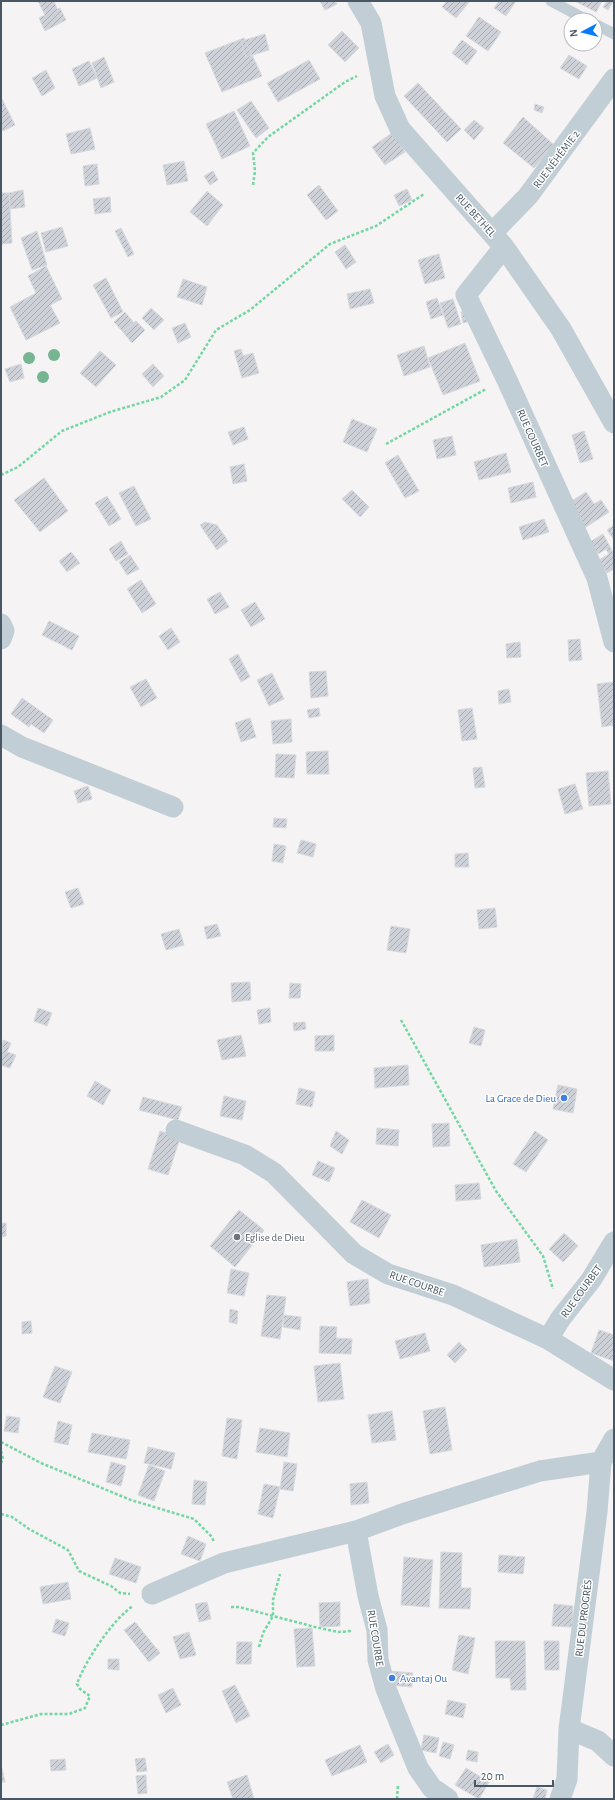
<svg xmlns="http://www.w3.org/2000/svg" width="615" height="1800" font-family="'Alegreya Sans',sans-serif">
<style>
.building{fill:url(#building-hatch);stroke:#d6d9de}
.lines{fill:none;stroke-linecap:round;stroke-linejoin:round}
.path{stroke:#72d7a2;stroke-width:2.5;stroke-dasharray:3 2;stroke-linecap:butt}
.lane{stroke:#c2ced5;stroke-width:11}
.street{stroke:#c2ced5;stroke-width:21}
.tree{fill:#75b592}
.shop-dot{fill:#3f7fe0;stroke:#fff;stroke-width:1.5}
.worship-dot{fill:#6b7280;stroke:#fff;stroke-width:1.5}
.labels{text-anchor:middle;stroke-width:3;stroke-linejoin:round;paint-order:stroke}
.street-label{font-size:11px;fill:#485763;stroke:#fff}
.shop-label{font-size:11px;fill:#366cbe;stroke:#fff;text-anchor:end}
.worship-label{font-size:11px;fill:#5b616d;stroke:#fff;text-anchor:start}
</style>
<defs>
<pattern id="building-hatch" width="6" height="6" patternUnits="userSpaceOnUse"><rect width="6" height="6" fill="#ced2d8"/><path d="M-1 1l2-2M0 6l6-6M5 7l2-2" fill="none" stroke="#a9adb3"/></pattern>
</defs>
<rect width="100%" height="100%" fill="#f5f3f3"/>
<path class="building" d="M38,1h16l3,8 3,-1 6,12 -21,11 -6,-13 6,-3z
M320,1h15l2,3 -12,6z
M447,1h23l-14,17 -14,-11z
M499,1h17l-10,15 -12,-8z
M575,1h27l-6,11z
M607,1l6,1 -5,8 -5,-3z
M479,17l22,15 -13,19 -22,-15z
M342,31l17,17 -14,14 -17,-17z
M265,34l4,16 -23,7 -5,-16z
M244,38l18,38 -40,16 -17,-39z
M462,40l15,11 -10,14 -15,-12z
M569,55l18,11 -8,13 -19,-11z
M104,57l10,25 -13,6 -9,-25z
M309,60l11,19 -42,23 -11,-19z
M89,61l8,17 -18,8 -7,-17z
M46,70l9,18 -13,8 -10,-18z
M418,83l43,46 -14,13 -43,-46z
M2,99l13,26 -12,6 -2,-3z
M251,101l18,27 -13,10 -19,-28z
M535,104l9,3 -2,6 -8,-3z
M234,111l16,35 -28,13 -16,-35z
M523,117l31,28 -20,23 -31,-25z
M474,120l10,8 -10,12 -10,-10z
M90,128l5,21 -24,5 -5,-20z
M392,133l13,19 -20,13 -13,-18z
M184,161l4,20 -21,4 -4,-20z
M97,164l2,20 -14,2 -2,-20z
M213,171l5,9 -8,5 -6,-9z
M319,185l19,26 -12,9 -19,-25z
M407,189l5,11 -13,6 -5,-11z
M23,190l2,17 -15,2 -1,-16z
M207,191l16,14 -16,21 -17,-14z
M1,193h8l3,50 -11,1z
M110,197l1,15 -16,2 -2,-15z
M62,227l6,19 -22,6 -5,-19z
M121,228l13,26 -6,3 -13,-26z
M37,231l10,34 -15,5 -11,-32z
M345,245l11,17 -10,7 -11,-17z
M439,254l6,24 -20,6 -7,-24z
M46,266l16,33 -12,6 10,18 -34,17 -16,-33 26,-14 -8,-17z
M106,278l17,34 -12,6 -18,-33z
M183,279l24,8 -5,18 -25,-8z
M370,289l4,14 -24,6 -3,-15z
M437,298l6,17 -12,4 -5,-17z
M453,299l8,25 -13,4 -8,-25z
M151,308l13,12 -10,10 -12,-12z
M468,311l3,10 -8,2 -2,-11z
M125,312l9,11 -11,9 -9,-10z
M136,321l9,9 -13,13 -9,-11z
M185,323l6,14 -13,6 -6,-15z
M465,343l15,38 -37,14 -15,-37z
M424,346l6,21 -26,9 -7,-21z
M241,349l2,7 10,-3 6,20 -17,5 -8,-27z
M100,351l16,14 -20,22 -16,-14z
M21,364l3,14 -14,4 -5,-13z
M153,364l11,12 -11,11 -11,-13z
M352,419l25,10 -10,23 -24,-10z
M244,427l4,12 -15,6 -5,-13z
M584,431l9,28 -13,4 -8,-28z
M452,436l4,19 -19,4 -4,-19z
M506,453l5,19 -32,8 -5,-18z
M398,455l21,36 -14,7 -20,-35z
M244,464l3,17 -14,3 -3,-17z
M44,478l24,33 -28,21 -26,-32z
M533,482l3,15 -25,6 -3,-15z
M134,486l17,33 -15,7 -17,-33z
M352,490l17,17 -9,10 -18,-18z
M586,492l8,12 7,-4 8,12 -26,17 -16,-25z
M107,496l14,23 -12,7 -14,-23z
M544,519l5,13 -26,8 -4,-13z
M205,522l12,3 11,16 -11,9 -17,-25z
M614,525v15l-7,-10z
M603,534l11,20v15l-7,4 -8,-13 10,-6 -3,-5 -8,5 -8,-12z
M121,541l7,13 -12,7 -7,-12z
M71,552l9,11 -13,9 -8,-11z
M130,555l9,14 -12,6 -8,-13z
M141,580l15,24 -14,9 -15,-24z
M220,592l9,15 -14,7 -8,-15z
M255,602l10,17 -14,8 -10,-17z
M49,621l30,15 -7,14 -30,-15z
M171,628l9,14 -12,8 -9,-14z
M580,639l2,21 -13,1 -1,-21z
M520,642l1,15 -14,1 -1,-14z
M238,654l12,23 -9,5 -12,-23z
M326,671l2,25 -17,2 -2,-26z
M272,673l12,26 -15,7 -12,-26z
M146,679l11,19 -16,9 -11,-20z
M614,682v43l-12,2 -5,-43z
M509,689l2,13 -12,2 -1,-13z
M22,698l31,22 -9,13 -13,-9 -2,3 -18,-13z
M319,708l1,8 -11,2 -2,-8z
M472,708l5,31 -15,2 -4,-31z
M250,718l6,19 -15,5 -6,-19z
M291,719l1,23 -19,2 -2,-23z
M328,751l1,23h-22l-1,-22z
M276,754l20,1 -2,23 -19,-1z
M482,767l3,20 -10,1 -2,-20z
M608,771l3,33 -22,2 -3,-33z
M575,784l8,25 -18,5 -7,-25z
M88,786l4,13 -14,4 -4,-12z
M274,818l13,1 -1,9 -13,-1z
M301,840l15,4 -3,13 -16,-4z
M274,844l12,2 -3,17 -11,-2z
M468,853l1,14h-14v-13z
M78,888l6,16 -13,4 -6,-16z
M495,908l2,19 -18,2 -2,-19z
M217,924l4,12 -14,3 -3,-12z
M391,926l19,3 -4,24 -19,-3z
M179,929l5,16 -18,5 -5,-16z
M250,982l1,18 -19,2 -1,-19z
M290,983l11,1 -1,14h-11z
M38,1008l14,5 -5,13 -13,-5z
M270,1008l1,14 -12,2 -2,-14z
M305,1022l1,7 -12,2 -1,-8z
M474,1027l11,3 -4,16 -12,-3z
M241,1035l5,21 -24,4 -5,-20z
M334,1035v16h-19v-15z
M3,1040l8,3 -4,9 9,3 -6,13 -9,-3z
M408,1065l1,20 -34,3 -1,-20z
M95,1081l16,9 -8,15 -16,-9z
M558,1085l19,4 -4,24 -20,-4z
M299,1088l16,4 -3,15 -16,-3z
M224,1096l22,5 -4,19 -22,-4z
M143,1097l39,10 -4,13 -39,-10z
M449,1123l1,23 -17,1 -1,-23z
M377,1128l22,2 -1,16 -22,-2z
M160,1131l20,7 -12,37 -20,-6z
M336,1131l13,9 -7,14 -12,-8z
M535,1131l13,9 -22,32 -13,-8z
M318,1161l17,7 -6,14 -17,-7z
M479,1183l2,16 -25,2 -1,-16z
M362,1200l29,15 -12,23 -29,-16z
M239,1210l25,20 -29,37 -25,-21z
M1,1223h5v13l-5,1z
M564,1233l14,13 -15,16 -14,-13z
M517,1239l3,23 -36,5 -3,-22z
M231,1269l18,4 -5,23 -17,-3z
M368,1279l2,24 -20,3 -3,-24z
M267,1295l19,2 -6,42 -19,-3z
M230,1309l8,2 -1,13 -8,-2z
M284,1315l17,2 -1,13 -17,-3z
M31,1321l1,12 -10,1v-12z
M320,1326l17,1 -1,11 16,1 -1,15 -32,-1z
M599,1330l15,5v26l-23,-8z
M425,1333l5,18 -30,8 -5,-18z
M459,1342l8,8 -12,13 -8,-8z
M340,1363l4,36 -26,3 -4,-36z
M55,1366l17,6 -12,31 -17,-6z
M445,1407l7,43 -22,4 -7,-43z
M392,1411l4,29 -24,3 -4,-28z
M7,1416l13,2 -2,15 -14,-2z
M227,1418l15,2 -5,39 -15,-3z
M58,1421l14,4 -4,20 -14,-3z
M260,1428l30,5 -3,24 -31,-5z
M92,1433l38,7 -4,19 -38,-7z
M148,1447l27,6 -4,16 -27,-6z
M111,1462l15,4 -5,20 -15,-4z
M284,1462l13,2 -4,27 -13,-2z
M149,1465l16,6 -11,30 -16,-6z
M194,1480l13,2 -2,23 -13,-1z
M367,1482l2,21 -18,2 -1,-21z
M264,1484l16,3 -7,31 -15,-4z
M188,1536l18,8 -6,17 -19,-7z
M441,1552l21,1 -1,35h10l-1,21 -31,-1z
M499,1555l26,2 -2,17 -25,-2z
M404,1557l29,3 -4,47 -28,-2z
M115,1558l26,9 -5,16 -27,-9z
M68,1582l3,17 -28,5 -3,-17z
M207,1602l4,17 -12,3 -4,-18z
M340,1602v24l-20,1 -1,-24z
M554,1604l19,2 -1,21 -20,-1z
M56,1619l13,4 -4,13 -13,-4z
M135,1622l25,31 -11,9 -25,-32z
M312,1628l3,38 -18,1 -3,-38z
M189,1632l7,23 -16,4 -7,-22z
M459,1635l16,3 -7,36 -16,-4z
M495,1641h30l1,49h-15l-1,-12h-14z
M544,1641h15v29h-14z
M237,1642h15l-1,22h-15z
M108,1659h11v11l-11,-1z
M389,1671l24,2 -1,14 -24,-2z
M235,1685l15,31 -14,7 -14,-32z
M173,1688l8,17 -15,8 -8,-18z
M448,1700l18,4 -3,14 -18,-4z
M424,1735l15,3 -3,15 -15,-3z
M443,1742l11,3 -4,14 -11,-3z
M388,1744l6,11 -13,8 -7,-11z
M360,1745l7,17 -35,14 -7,-16z
M468,1750l10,2 -1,10 -11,-2z
M145,1758l2,13 -10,1 -2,-13z
M65,1759l1,11 -15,1 -1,-11z
M1,1764l4,18h-4z
M466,1768l23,14 -10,17 -24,-14z
M146,1775l1,18 -9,1 -2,-18z
M247,1775l7,24h-21l-6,-17z
M537,1787l10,3 -2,9h-12z"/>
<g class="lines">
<path class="path" d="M253,185l2,-14 -2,-18 15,-16 77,-55 12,-6
M386,444l100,-55
M1,475l17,-8 44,-36 48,-19 51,-15 24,-17 31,-50 34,-20 80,-66 46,-18 48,-32
M401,1020l95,171 47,65 10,33
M1,1442l40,21 90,37 63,19 18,18 2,5
M1,1451l2,8 -2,4
M1,1514l11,3 17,12 39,21 11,21 32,15 9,7 10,1
M231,1607h8l76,20 23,5 14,-1
M259,1647l4,-14 10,-17v-16l7,-26
M1,1725l40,-11h28l16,-6 5,-12 -10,-7 -3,-5c8,-23 36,-65 56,-78
M397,1799l1,-15"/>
<path class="lane" d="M551,1l36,19
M595,24l19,10"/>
<path class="street" d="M358,1l13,22 14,73 15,33 104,118 57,82 53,94
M492,233l36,-37 86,-117
M504,247l-38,48 41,85 90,198 17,64
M1,624l3,7 -3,8
M1,735l21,12 151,60
M176,1130l69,25 29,18 80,81 34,20 65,21 95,44 66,41
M548,1339l13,-21 30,-38 23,-38
M356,1531l12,65 9,34 1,30 8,29 32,79 14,20 16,11
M152,1594l72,-31 132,-32 46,-17 138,-43 61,-9
M569,1729l29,12 16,15
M560,1799l7,-20 2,-50 28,-217 4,-50 13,-23"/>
</g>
<g class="tree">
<circle cx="54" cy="355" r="6"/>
<circle cx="29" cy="358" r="6"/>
<circle cx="43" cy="377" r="6"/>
</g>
<g class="shop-dot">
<circle cx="564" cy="1098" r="4"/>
<circle cx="392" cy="1678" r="4"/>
</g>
<circle class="worship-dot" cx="237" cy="1237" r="4"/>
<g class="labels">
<g class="street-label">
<text transform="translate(556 159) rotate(-53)" y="4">RUE NÉHÉMIE 2</text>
<text transform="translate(476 215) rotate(48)" y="4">RUE BETHEL</text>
<text transform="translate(533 438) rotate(66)" y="4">RUE COURBET</text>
<text transform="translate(417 1283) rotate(19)" y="4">RUE COURBE</text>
<text transform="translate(581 1291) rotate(-54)" y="4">RUE COURBET</text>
<text transform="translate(583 1618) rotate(-83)" y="4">RUE DU PROGRÈS</text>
<text transform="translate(376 1638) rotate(81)" y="4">RUE COURBE</text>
</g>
<g class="shop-label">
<text x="556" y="1102">La Grace de Dieu</text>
<text x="400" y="1682" text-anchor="start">Avantaj Ou</text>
</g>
<g class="worship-label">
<text x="245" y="1241">Eglise de Dieu</text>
</g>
</g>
<rect width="615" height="1800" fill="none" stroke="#485763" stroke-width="4"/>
<g transform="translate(583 32) rotate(263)"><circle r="19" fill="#ffffff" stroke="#b6bcc1"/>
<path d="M0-3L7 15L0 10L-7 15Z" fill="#087bfa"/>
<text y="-6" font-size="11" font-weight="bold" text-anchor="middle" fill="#485763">N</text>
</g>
<path d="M475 1780v6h78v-6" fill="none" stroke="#485763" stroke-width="2"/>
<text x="481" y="1780" font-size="12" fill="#485763" stroke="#ffffff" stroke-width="3" paint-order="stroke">20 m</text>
</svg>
